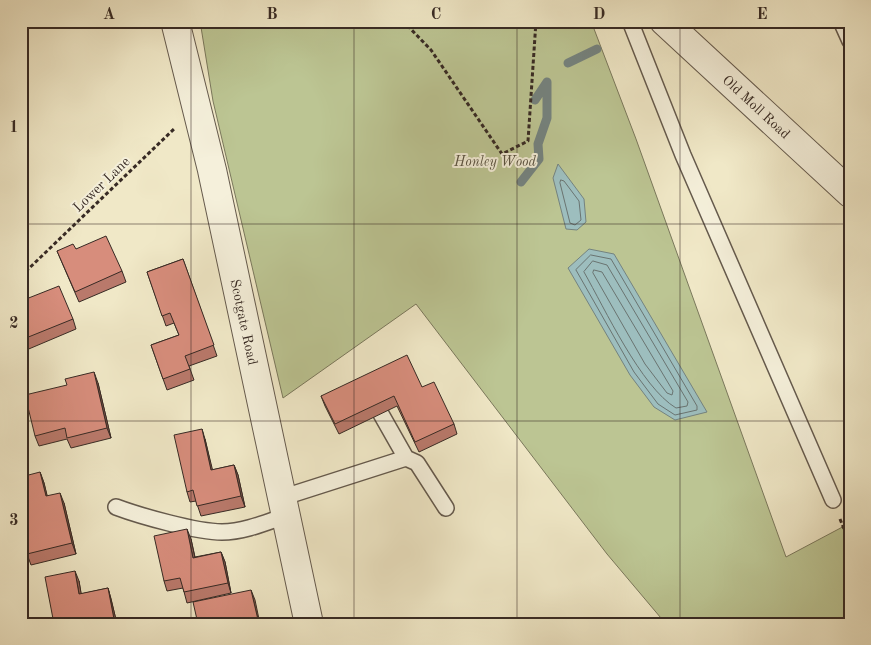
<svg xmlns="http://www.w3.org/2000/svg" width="871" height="645" font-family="'Old Standard TT',serif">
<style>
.green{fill:#bcc593;stroke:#7a785c}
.water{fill:#9dbebe;stroke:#748380}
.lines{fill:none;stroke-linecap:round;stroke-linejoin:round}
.shore{stroke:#6a7471;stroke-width:1}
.stream{stroke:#748380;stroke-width:9}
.service-casing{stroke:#655a4d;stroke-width:18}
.minor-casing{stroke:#655a4d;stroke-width:30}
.tertiary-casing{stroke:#655a4d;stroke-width:30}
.path{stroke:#372a24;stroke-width:3;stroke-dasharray:4 2.5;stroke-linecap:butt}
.service{stroke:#f5f0db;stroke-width:15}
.minor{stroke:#f5f0db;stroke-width:28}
.tertiary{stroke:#f5f0db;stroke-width:28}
.wall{fill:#b9796b;stroke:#372a24}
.shaded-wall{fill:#966357;stroke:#372a24}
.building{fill:#d78d7c;stroke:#372a24}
.grid{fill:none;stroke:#372a24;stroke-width:1;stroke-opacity:0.55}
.labels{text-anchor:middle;stroke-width:4;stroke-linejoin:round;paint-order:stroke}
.street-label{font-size:14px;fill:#372a24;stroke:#f5f0db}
.park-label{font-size:14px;font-style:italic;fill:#585140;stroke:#f5f0db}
.neatline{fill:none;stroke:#372a24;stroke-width:2}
.grid-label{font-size:16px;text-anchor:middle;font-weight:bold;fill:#372a24}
</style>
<rect width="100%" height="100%" fill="#f0e8c7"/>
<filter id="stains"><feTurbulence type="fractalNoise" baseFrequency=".004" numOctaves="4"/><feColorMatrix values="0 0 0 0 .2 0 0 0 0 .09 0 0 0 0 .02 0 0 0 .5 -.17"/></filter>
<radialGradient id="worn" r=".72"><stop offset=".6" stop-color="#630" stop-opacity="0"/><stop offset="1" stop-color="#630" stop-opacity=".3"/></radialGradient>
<path class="green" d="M200,21h391l45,118 150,418 64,-34v101h-184l-59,-70 -191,-250 -133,94 -70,-297z"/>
<path class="water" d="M558,164l26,35 2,23 -9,8 -11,-1 -13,-51z
M589,249l25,5 93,158 -32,8 -21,-13 -24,-32 -62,-107z"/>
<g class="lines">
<path class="shore" d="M561,180l3,1 15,20 2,19 -6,5 -5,-2 -10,-40z
M591,255l20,4 86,147v4l-22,5 -17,-11 -24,-32 -58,-102z
M593,261l14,4 81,137 -1,4 -11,2c-35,-21 -71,-99 -92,-136z
M594,270l8,2 71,119 -1,4 -5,-2 -22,-29 -52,-91z"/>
<path class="stream" d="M568,63l29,-14
M535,100l12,-18
M521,182l18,-23 -1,-15 9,-26v-36"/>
<g class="service-casing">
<path id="service" d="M630,21l53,134 150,345
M841,21l9,20
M381,414l25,44 11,5 29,45
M281,498l125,-40
M116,507c24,9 81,25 106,25 21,0 43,-9 63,-16"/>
</g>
<g class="minor-casing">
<g id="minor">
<path id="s1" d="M664,21l186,172"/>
</g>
</g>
<g class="tertiary-casing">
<g id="tertiary">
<path id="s2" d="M175,21l37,149 97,454"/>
</g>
</g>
<path class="path" d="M403,21l28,29 71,104 26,-13 8,-120
M21,276l153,-147
M840,519l10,25"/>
<use href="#service" class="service"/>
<use href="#minor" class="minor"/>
<use href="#tertiary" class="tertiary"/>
</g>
<path class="wall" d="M76,249l46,22 4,11 -47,20 -22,-51z
M183,259l34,97 -28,10 5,14 -27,10 -16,-45 28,-10 -5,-12 -8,3 -19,-54z
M21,301l52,18 3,10 -52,22 -3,-8z
M98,383l13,55 -40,10 -4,-9 -28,7 -4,-10z
M422,387l32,37 3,10 -38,18 -22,-46 -58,28 -14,-28 -4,-10z
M205,439l7,31 22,-5 4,10 7,32 -44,9 -5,-15 -6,1 -3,-10z
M40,472l4,11 3,13 17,7 12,51 -45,11 -4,-11 -5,-45z
M191,539l4,18 26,-5 4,10 6,31 -44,10 -4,-15 -16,3 -3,-10z
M79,581l2,13 27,-6 3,11 6,25h-63z"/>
<path class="shaded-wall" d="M94,372l4,11 13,55 -4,-10z
M202,429l3,10 10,41 -4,-10z
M234,465l4,10 7,32 -4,-11z
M40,472l4,11 6,24 -4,-11z
M60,493l4,10 12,51 -4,-11z
M187,529l4,10 6,29 -4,-10z
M221,552l4,10 6,31 -3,-10z
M75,571l4,10 4,23 -4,-10z
M108,588l3,11 6,25h-1l-2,-5z
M251,590l4,10 5,24h-1z"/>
<path class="building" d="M106,236l16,35 -47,21 -18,-41 16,-7 3,5z
M183,259l31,86 -29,11 5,13 -27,10 -12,-34 28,-10 -9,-22 -8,3 -15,-44z
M59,286l14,33 -52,21v-39z
M407,355l15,32 12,-5 20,42 -39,18 -21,-46 -59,28 -14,-28z
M94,372l13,56 -40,10 -2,-10 -30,8 -10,-41 42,-10 -2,-6z
M202,429l9,41 23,-5 7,31 -44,10 -4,-16 -6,2 -13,-57z
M40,472l6,24 14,-3 12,50 -45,11 -6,-23v-22h1l-1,-3v-29z
M187,529l6,29 28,-6 7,31 -44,9 -4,-14 -16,3 -10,-45z
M75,571l4,23 29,-6 6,31 -25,5h-35l-9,-47z
M251,590l8,34h-61l-5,-22z"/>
<path class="grid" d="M191,21v603M354,21v603M517,21v603M680,21v603M21,224h829M21,421h829"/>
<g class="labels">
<g class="street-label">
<text dy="5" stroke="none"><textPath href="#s1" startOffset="126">Old Moll Road</textPath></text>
<text transform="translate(101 184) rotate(-44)" y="5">Lower Lane</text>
<text dy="5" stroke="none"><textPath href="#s2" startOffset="309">Scotgate Road</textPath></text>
</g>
<g class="park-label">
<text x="495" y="166">Honley Wood</text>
</g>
</g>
<rect width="871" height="645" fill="none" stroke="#f0e8c7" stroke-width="55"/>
<rect x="28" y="28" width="816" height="590" class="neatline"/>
<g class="grid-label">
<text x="109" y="19">A</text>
<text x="272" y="19">B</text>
<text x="436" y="19">C</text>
<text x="599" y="19">D</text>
<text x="762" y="19">E</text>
<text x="14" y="132">1</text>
<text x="14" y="328">2</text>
<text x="14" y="525">3</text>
</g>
<rect width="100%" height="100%" filter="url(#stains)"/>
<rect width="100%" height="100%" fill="url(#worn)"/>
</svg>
